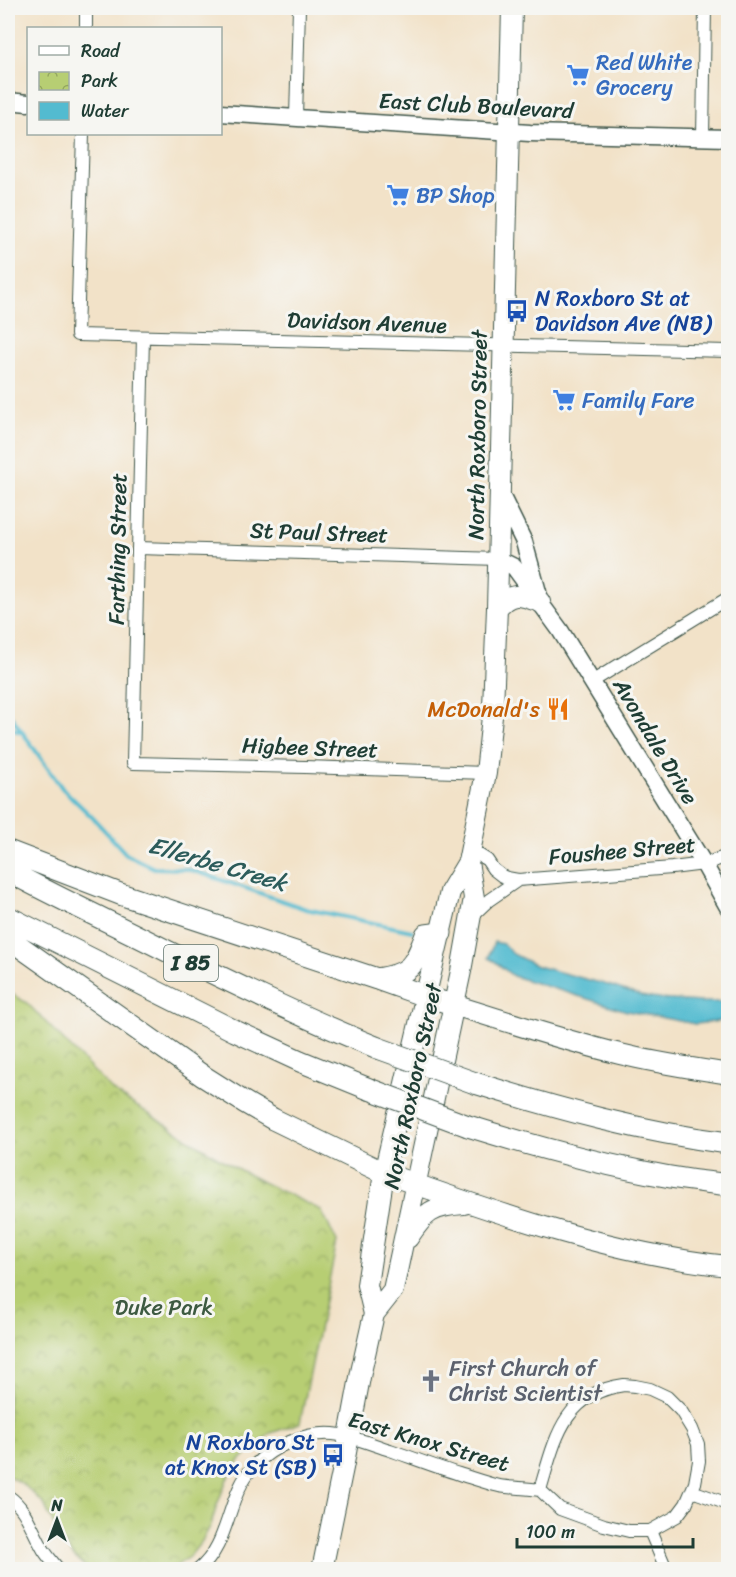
<svg xmlns="http://www.w3.org/2000/svg" width="736" height="1577" font-family="Sriracha,sans-serif">
<style>
.park{fill:url(#park-crowns);stroke:#6b8654;stroke-width:1.5}
.water{fill:#53bbd0;stroke:#397c82;stroke-width:1.5}
.lines{fill:none;stroke-linecap:round;stroke-linejoin:round}
.stream{stroke:#53bbd0;stroke-width:4}
.street-casing{stroke:#3f564a;stroke-width:14}
.secondary-casing{stroke:#3f564a;stroke-width:19}
.primary-casing{stroke:#3f564a;stroke-width:22}
.highway-casing{stroke:#3f564a;stroke-width:23}
.street{stroke:#fff;stroke-width:12}
.secondary{stroke:#fff;stroke-width:16}
.primary{stroke:#fff;stroke-width:20}
.highway{stroke:#fff;stroke-width:21}
.highway-bridge-casing{stroke:#3f564a;stroke-width:23;stroke-linecap:butt}
.highway-bridge{stroke:#fff;stroke-width:21}
.labels{text-anchor:middle;stroke-width:6;stroke-linejoin:round;paint-order:stroke}
.shield{fill:#f6f6f2;stroke:#60746d;stroke-width:1.5}
.shield-label{font-size:21px;font-weight:bold;fill:#1f3d34}
.shop-label{font-size:22px;fill:#366cbe;stroke:#f6f6f2;text-anchor:start}
.street-label{font-size:22px;fill:#1f3d34;stroke:#f6f6f2}
.transit-label{font-size:22px;fill:#164399;stroke:#f6f6f2;text-anchor:start}
.food-label{font-size:22px;fill:#c56008;stroke:#f6f6f2;text-anchor:end}
.park-label{font-size:22px;fill:#3d5a41;stroke:#f6f6f2}
.worship-label{font-size:22px;fill:#5b616d;stroke:#f6f6f2;text-anchor:start}
.water-label{font-size:24px;font-style:italic;fill:#2c5c5b;stroke:#f6f6f2}
</style>
<defs>
<pattern id="park-crowns" width="20" height="18" patternUnits="userSpaceOnUse" patternTransform="scale(1.5)"><rect width="20" height="18" fill="#b7ce73"/><path d="M2 6a3 3 0 1 1 6 0M12 15a3 3 0 1 1 6 0" fill="none" stroke="#94a85f"/></pattern>
</defs>
<rect width="100%" height="100%" fill="#f6f6f2"/>
<filter id="ink" filterUnits="userSpaceOnUse"><feTurbulence type="fractalNoise" baseFrequency=".0167" numOctaves="2"/><feDisplacementMap in="SourceGraphic" scale="12" xChannelSelector="R" yChannelSelector="G"/><feConvolveMatrix kernelMatrix="1 2 1 2 8 2 1 2 1" color-interpolation-filters="sRGB"/></filter>
<filter id="wash" filterUnits="userSpaceOnUse"><feTurbulence type="fractalNoise" baseFrequency=".008" numOctaves="4" result="noise"/><feDisplacementMap in="SourceGraphic" scale="24" xChannelSelector="R" yChannelSelector="G"/><feGaussianBlur stdDeviation="1.35" result="paint"/><feColorMatrix in="noise" values="0 0 0 0 0 0 0 0 0 0 0 0 0 0 0 0 0 1.4 0 .05"/><feComposite in="paint" operator="in"/></filter>
<g filter="url(#wash)">
<rect width="100%" height="100%" fill="#f2e2c8"/>
<path class="park" d="M8,992l19,11 87,89 108,68 40,22 59,28 16,32 -37,181 -29,10 -31,27 -13,19 -10,26 -6,20 -9,16 -12,15 -18,13h-84l-14,-12 -15,-21 -15,-32 -21,-20 -15,-8z"/>
<path class="water" d="M494,942l9,2 10,10 24,12 71,19 33,11 18,3 41,3h28v18l-33,4 -68,-13 -114,-35 -19,-15 -6,-3z"/>
<g class="lines">
<path class="stream" d="M8,712l54,76 32,31 33,36 27,13 33,1 20,6 99,34 106,22
M8,728l13,4
M721,1018l7,9"/>
</g>
</g>
<g filter="url(#ink)">
<g class="lines">
<g class="street-casing">
<path id="street" d="M86,28v-20
M296,117l3,-109
M83,134l-6,201 651,16
M703,137l2,-129
M143,337l-10,426 172,4 181,6
M138,548l360,11
M593,681l135,-83
M471,850l16,10 6,9 9,7 5,2 11,2 154,-12 32,-4 24,-8
M472,916l17,-16 29,-20
M624,1385l11,1 15,3 17,8 14,14 11,18 6,15 1,17 -4,22 -9,21 -9,12 -27,15h-21l-25,-6 -44,-16 -20,-19c15,-50 23,-97 84,-105z
M692,1491l36,13
M8,1496c18,12 23,32 34,51 4,8 11,15 17,23
M650,1531l14,33 -2,6
M198,1570c33,-26 28,-75 56,-104 18,-20 52,-34 79,-32 20,2 38,10 57,16 23,8 46,17 69,24 13,4 27,9 40,12 13,2 27,2 41,4"/>
</g>
<g class="secondary-casing">
<path id="secondary" d="M8,101l20,2
M220,113l310,20 198,5
M500,493l24,49 14,50
M498,559l16,8 46,63 144,234 24,43"/>
</g>
<g class="primary-casing">
<path id="primary" d="M497,608c15,-17 23,-13 43,-6
M425,996c65,20 129,42 195,58 36,9 72,14 108,20
M384,1173c113,40 224,80 344,93
M408,1238c17,-26 24,-32 56,-34
M374,1314l-7,-29 17,-112 66,-281 18,-30 18,-89 7,-66 4,-99 15,-600
M322,1570l22,-107 17,-91 13,-58 19,-24 68,-319 13,-73 -6,-36"/>
</g>
<g class="highway-casing">
<path id="highway" d="M8,851l112,43 257,85 48,17
M8,871c52,28 106,53 159,80 70,34 139,68 211,97
M8,917l227,114 65,30 69,28
M8,938l195,138 41,26 29,17 111,54
M377,979c34,-5 37,-13 49,-44l15,-2
M475,1083c83,26 167,49 253,60
M468,1126c64,20 130,38 197,50 21,4 42,6 63,9"/>
</g>
<use href="#street" class="street"/>
<use href="#secondary" class="secondary"/>
<use href="#primary" class="primary"/>
<use href="#highway" class="highway"/>
<g class="highway-bridge-casing">
<path id="highway-bridge" d="M378,1048l97,35
M369,1089l99,37"/>
</g>
<use href="#highway-bridge" class="highway-bridge"/>
</g>
</g>
<defs>
<g id="supermarket-bare" transform="scale(1.8)"><path d="M-6-5.5h2.5l.6 2H6L4.5 2H-2.5L-4.4-4H-6ZM-1.5 3.2a1.3 1.3 0 1 0 .1 0ZM3 3.2a1.3 1.3 0 1 0 .1 0Z" fill="#3f7fe0" stroke="#f6f6f2" stroke-width="2.5" paint-order="stroke"/></g>
<g id="bus-bare" transform="scale(1.8)"><path d="M-5-6H5V4H4V6H2V4H-2V6H-4V4H-5ZM-3.5-4V0h7V-4ZM-3.5 1.2v1.5H-2V1.2ZM2 1.2v1.5H3.5V1.2Z" fill="#1a4fb4" stroke="#f6f6f2" stroke-width="2.5" paint-order="stroke"/></g>
<g id="restaurant-bare" transform="scale(1.8)"><path d="M-5-6h1v4h1v-4h1v4h1v-4h1v5L-1.5 .5V6h-2V.5L-5-1ZM5-6V6H3V1.5H1.5Q1.5-4 5-6Z" fill="#e8710a" stroke="#f6f6f2" stroke-width="2.5" paint-order="stroke"/></g>
<g id="church-bare" transform="scale(1.8)"><path d="M-1.2-6h2.4v3.5h3.3v2.4h-3.3V6h-2.4V-.1h-3.3v-2.4h3.3Z" fill="#6b7280" stroke="#f6f6f2" stroke-width="2.5" paint-order="stroke"/></g>
</defs>
<g fill-rule="evenodd">
<use href="#supermarket-bare" x="578" y="75"/>
<use href="#supermarket-bare" x="398" y="195"/>
<use href="#bus-bare" x="517" y="311"/>
<use href="#supermarket-bare" x="564" y="400"/>
<use href="#restaurant-bare" x="558" y="709"/>
<use href="#church-bare" x="431" y="1381"/>
<use href="#bus-bare" x="333" y="1455"/>
</g>
<g class="labels">
<rect class="shield" x="164" y="945" width="54" height="36" rx="4.5"/>
<g class="shield-label">
<text x="191" y="970">I 85</text>
</g>
<g class="shop-label">
<text x="596" y="70">Red White<tspan x="596" dy="25">Grocery</tspan></text>
<text x="416" y="203">BP Shop</text>
<text x="582" y="408">Family Fare</text>
</g>
<g class="street-label">
<text transform="translate(476 105) rotate(3)" y="8">East Club Boulevard</text>
<text transform="translate(367 322) rotate(2)" y="8">Davidson Avenue</text>
<text transform="translate(477 435) rotate(-89)" y="8">North Roxboro Street</text>
<text transform="translate(319 532) rotate(2)" y="8">St Paul Street</text>
<text transform="translate(117 549) rotate(-89)" y="8">Farthing Street</text>
<text transform="translate(656 741) rotate(59)" y="8">Avondale Drive</text>
<text transform="translate(310 747) rotate(2)" y="8">Higbee Street</text>
<text transform="translate(622 850) rotate(-5)" y="8">Foushee Street</text>
<text transform="translate(412 1086) rotate(-78)" y="8">North Roxboro Street</text>
<text transform="translate(429 1441) rotate(16)" y="8">East Knox Street</text>
</g>
<g class="transit-label">
<text x="535" y="306">N Roxboro St at<tspan x="535" dy="25">Davidson Ave (NB)</tspan></text>
<text x="315" y="1450" text-anchor="end">N Roxboro St<tspan x="315" dy="25">at Knox St (SB)</tspan></text>
</g>
<g class="food-label">
<text x="540" y="717">McDonald's</text>
</g>
<g class="park-label">
<text x="164" y="1315">Duke Park</text>
</g>
<g class="worship-label">
<text x="449" y="1376">First Church of<tspan x="449" dy="25">Christ Scientist</tspan></text>
</g>
<g class="water-label">
<text transform="translate(218 864) rotate(16)" y="8">Ellerbe Creek</text>
</g>
</g>
<rect width="736" height="1577" fill="none" stroke="#f6f6f2" stroke-width="30"/>
<rect x="27" y="27" width="195" height="108" fill="#f6f6f2" stroke="#a0aca6" stroke-width="1.5"/>
<rect x="39" y="46" width="30" height="9" fill="#ffffff" stroke="#a0aca6" stroke-width="1.5"/>
<text x="81" y="57" font-size="18" fill="#1f3d34">Road</text>
<rect x="39" y="72" width="30" height="18" fill="url(#park-crowns)" stroke="#a0aca6" stroke-width="1.5"/>
<text x="81" y="87" font-size="18" fill="#1f3d34">Park</text>
<rect x="39" y="102" width="30" height="18" fill="#53bbd0" stroke="#a0aca6" stroke-width="1.5"/>
<text x="81" y="117" font-size="18" fill="#1f3d34">Water</text>
<g transform="translate(57 1520)" stroke="#f6f6f2" stroke-width="4.5" paint-order="stroke">
<path d="M0-4.5L10 22L0 15L-10 22Z" fill="#1f3d34"/>
<text y="-9" font-size="16" font-weight="bold" text-anchor="middle" fill="#1f3d34">N</text>
</g>
<path d="M517 1538v9h176v-9" fill="none" stroke="#1f3d34" stroke-width="3"/>
<text x="526" y="1538" font-size="18" fill="#1f3d34" stroke="#f6f6f2" stroke-width="4.5" paint-order="stroke">100 m</text>
</svg>
